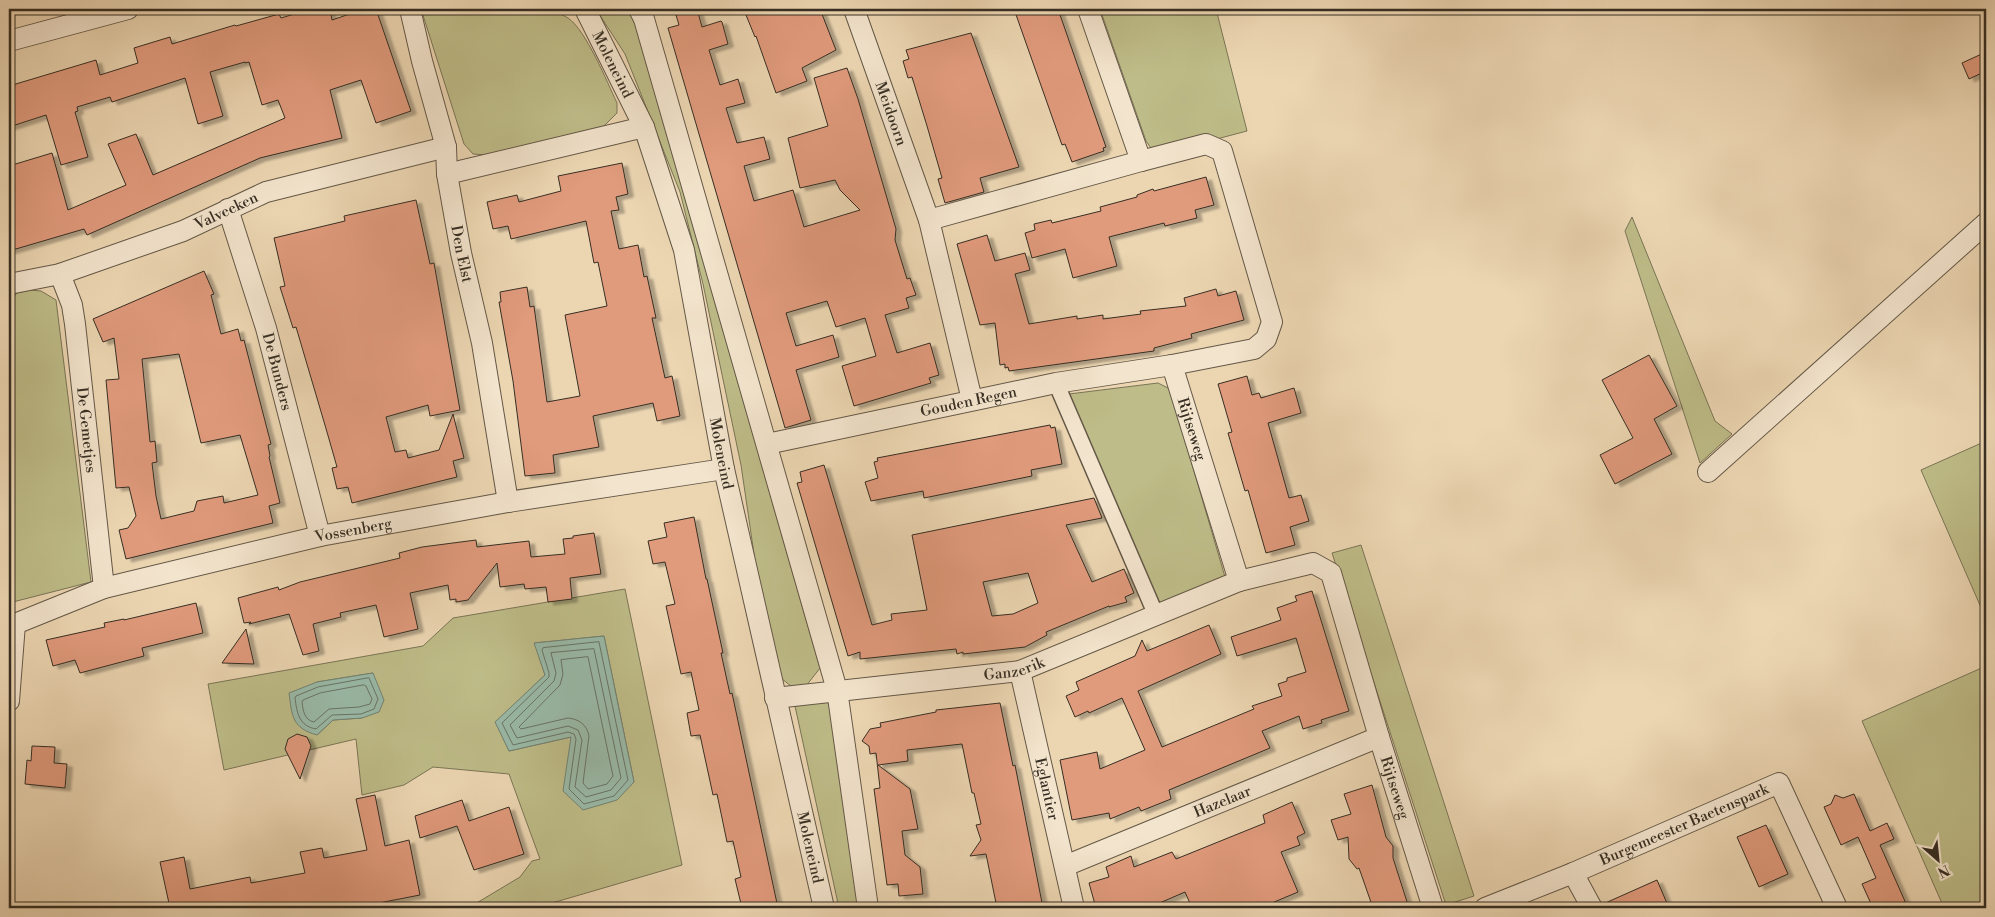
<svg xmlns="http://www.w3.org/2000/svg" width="1995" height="917" font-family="'Libre Bodoni',serif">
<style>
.green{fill:#bebc88;stroke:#7a7556;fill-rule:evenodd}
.water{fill:#99baa8;stroke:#718273}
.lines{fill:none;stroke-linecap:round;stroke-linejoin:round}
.shore{stroke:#687466;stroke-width:1}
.building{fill:#e09a7c;stroke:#362e23;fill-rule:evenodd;filter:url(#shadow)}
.pedestrian-casing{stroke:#645847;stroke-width:18}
.minor-casing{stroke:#645847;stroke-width:22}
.pedestrian{stroke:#f3e4cd;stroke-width:15}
.minor{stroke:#f3e4cd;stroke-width:20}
.labels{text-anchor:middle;stroke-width:4;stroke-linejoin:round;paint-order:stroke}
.street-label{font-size:15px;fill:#362e23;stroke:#f3e4cd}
</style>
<defs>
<filter id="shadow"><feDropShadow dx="5.5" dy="3" stdDeviation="1" flood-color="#0004"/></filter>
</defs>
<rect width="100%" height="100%" fill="#ecd6b2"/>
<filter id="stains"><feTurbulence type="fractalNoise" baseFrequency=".004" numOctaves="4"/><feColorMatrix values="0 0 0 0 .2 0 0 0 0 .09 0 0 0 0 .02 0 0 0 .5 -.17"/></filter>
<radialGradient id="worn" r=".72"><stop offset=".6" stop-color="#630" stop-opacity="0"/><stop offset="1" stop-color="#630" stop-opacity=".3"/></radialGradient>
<path class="green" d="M421,9c31,0 124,-7 147,9 18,12 39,64 49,85v10l-13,13 -115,29 -16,-1 -9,-10z
M601,9c19,0 25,-5 34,14l185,645 -14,18 -14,1 -21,-17 -30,-205 -38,-181 -23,-92 -55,-138 -26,-40z
M1100,9h116l31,122 -91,24 -10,-14z
M1632,217l83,204 17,13 -32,29 -75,-232z
M30,290l11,1 15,9 35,282 -82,21v-271l2,-32 6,-7z
M1158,383l12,6 55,188 -66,32 -90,-215z
M1986,441v178l-65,-149z
M1361,545l113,351 -28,9 -114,-352z
M625,589l57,276 -147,43h-64l4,-4 45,-27 12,-16 8,-2 -31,-85 -76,-7 -29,18 -42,10 -6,-56 -132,31 -16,-86 215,-38 30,-28zM604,636l30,146 -63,-45 -62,14 -13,-29 49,-47 -10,-32zM373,673l-11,45 -29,2 -16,15v-53z
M1986,666v242h-42l-82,-187z
M830,701l30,207h-21l-44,-202z"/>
<path class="water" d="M604,636l30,146 -17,18 -34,10 -20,-19 8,-54 -62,14 -14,-29 50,-47 -11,-32z
M373,673l11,27 -5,12 -17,6 -29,2 -16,15c-25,-7 -25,-19 -28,-42l28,-11z"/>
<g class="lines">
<path class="shore" d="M599,642l29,138 -14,16 -30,8 -15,-15 7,-50 -2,-5 -6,-2 -55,13 -11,-22 47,-46v-4l-7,-23 1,-2z
M594,649l27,129 -10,12 -25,7 -11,-10 7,-47 -4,-10 -10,-4 -51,12 -7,-13 44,-44 2,-8 -5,-20z
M588,657l25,119 -6,8 -19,5 -5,-6 6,-47c-2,-11 -10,-17 -21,-18l-47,11 -2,-2 41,-42 3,-11 -2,-14z
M369,678l9,21 -4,10 -13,5 -29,1 -16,14c-17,-3 -19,-16 -21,-31l1,-2 22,-9z
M364,685l2,1 6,13 -2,5 -11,3 -30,2 -15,13c-10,-2 -11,-12 -12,-20l1,-2 17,-7z"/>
</g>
<path class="building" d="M311,9h19l2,11 32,-11h12l35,102 -35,12 -15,-43 -31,10 12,48 -82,20 -173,77 -3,-6 -75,22v-85l43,-13 16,57 58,-25 -18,-41 28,-10 17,41 132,-57 -7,-18 -16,5 -13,-43 -4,1v-1l-35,10 13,44 -25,8 -13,-46 -73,24 -2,-5 -33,10 1,4 -3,1 13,45 -27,8 -15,-50 -37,12v-41l87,-26 4,15 38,-12 -4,-15 36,-11 2,7 63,-19 1,1 43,-12 2,4z
M697,9l5,18 19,-6 1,1 6,22 -19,6 11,35 18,-6 7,24 -19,5 11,35 27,-6 6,22 -26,7 10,35 39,-11 11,37 56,-17 -20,-20 -5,-10 -35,8 -12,-50 40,-12 -14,-48 33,-10 11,31 38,130 -1,11 12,39 3,-1 6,17 -10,3 3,10 -24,7 12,38 33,-10 9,32 -10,3 2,5 -77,23 -12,-40 34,-10 -11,-38 -29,9 -9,-26 -41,12 10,33 37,-11 6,22 -43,13 15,50 -26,8 -117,-400 11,-3 -3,-10z
M763,9h57l16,41 -34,18 5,13 -31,12 -20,-57 -1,1 -9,-22z
M1014,9h44l48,138 -3,1 1,3 -32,11 -7,-18 -3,1z
M971,33l48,134 -39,11 4,14 -39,11 -7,-24 4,-1 -15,-52 -15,-49 -4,1 -5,-17 6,-2 -3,-9z
M1986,52v19l-17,8 -7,-16z
M622,163l6,31 -12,3 3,13 -8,1 8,38 19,-4 6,32 3,-1 9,42h-4l13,60 7,-2 8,40 -23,5 -4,-18 -60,13 6,31 -46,8 2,18 -30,3 -12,-95 -14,-79h2l-1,-10 27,-5 3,20 4,-1 13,96 33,-6 -15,-81 42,-9 -9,-44 -4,1 -8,-42 -75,18 -3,-13 -15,3 -6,-27 30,-7 2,7 42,-11 -3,-15z
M1206,177l8,28 -19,5 2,8 -32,8 -1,-3 -55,14 8,29 -44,12 -8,-29 -33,9 -7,-25 10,-3 -1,-6 17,-4 1,3 49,-12 -1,-4 37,-10v-2l16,-6 1,2z
M416,200l14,64 4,-1 26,147 -30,6 -2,-11 -42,12 9,35 11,-2 2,8 31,-8 14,-36 11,44 -11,3 4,16 -105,26 -4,-16 -11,2 -5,-21 5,-1 -10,-35 -31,-105 -3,1 -13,-41 5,-1 -11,-48 71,-17 -1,-5z
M987,235l8,26 30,-8 5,17 -15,4 14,50 48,-8v3l26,-4v4l38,-5 -1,-3 46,-5 -2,-8 32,-9 2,7 18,-5 8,29 -53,14 1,4 -38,10v3l-145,20 -1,-4 -3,1v-4l-5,1 -5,-42 -15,2 -23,-81z
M204,271l10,23 -3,1 10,39 17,-5 3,12 3,-1 27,104 -3,1 2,11 -1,1 11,46 -11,3 4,17 -147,36 -7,-29 9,-2 8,-12 -7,-29 -13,1 -10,-108 13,-1 -5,-41 -11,4 -10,-23zM179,354l22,89 39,-8 18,60 -34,8 -1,-7 -26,5 -3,10 -33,8 -5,-23 -4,-33 5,-1 -2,-21 -5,1 -8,-83z
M1649,355l28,51 -23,13 18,35 -57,30 -15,-29 33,-17 -31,-58z
M1247,376l5,19 7,-2 2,5 33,-10 7,25 -33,10 21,75 12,-3 8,26 -19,6 5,18 -29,8 -18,-63 -3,1 -17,-58 4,-1 -14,-48z
M1050,425l1,3 4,-1 7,37 -31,6 1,6 -108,22 -1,-7 -52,10 -6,-19 13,-4 -4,-16 4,-1 -1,-3z
M824,465l48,160 20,-5 -1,-6 36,-4 -15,-75 182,-37 8,20 -36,7 26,57 32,-13 10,24 -9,4 2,5 -18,5v-1l-63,26 1,3 -22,12 -62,7v-2l-6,2 -1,-5 -96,10v-7l-12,4 -51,-173 5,-1 -2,-10zM1028,573l10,30 -25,11 -21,2 -9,-34z
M694,517l12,62h1l16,74h-2l9,41 2,-1 46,215h-36l-7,-29 6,-2 -8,-36 -6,1 -10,-48 -4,1 -13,-60 -9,1 -4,-23 12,-3 -8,-38 -10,2 -15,-68 9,-2 -10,-42 -12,2 -5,-23 19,-4 -3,-14z
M594,533l7,41 -31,4 2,21 -24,3 -2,-15 -21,2 -1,-5 -24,3 -3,-24 -29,37 -12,2v-3l-6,1 -2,-15 -38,8 8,36 -34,8 -8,-32 -36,8 1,4 -28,7 6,27 -16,4 -14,-41 -40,10 2,-2 -7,1 -6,-25 40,-11 1,3 21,-8 100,-24 -1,-5 23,-6 54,-7 1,7 52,-6 2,16 34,-3 -2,-15 10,-1v-2z
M1312,591l37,120 -28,9 1,3 -19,6 -4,-13 -37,15 8,17 -101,42 2,9 -30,12 -2,-4 -29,12 -1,-6 -37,7 -12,-60 37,-8 3,17 45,-19 -23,-52 -33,15 -1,-2 -13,6 -9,-21 13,-6 -3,-8 59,-26 7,-16 5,11 62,-26 12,29 -83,37 24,56 92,-38 -2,-3 30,-10 -4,-12 9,-3v-3l19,-6 -10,-34 -59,18 -6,-19 50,-17 -4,-12 20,-7 -2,-5z
M196,603l7,30 -61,15 2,8 -64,17 -5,-13 -22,6 -7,-26 59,-13 -1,-4 20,-4v1z
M246,629l8,35 -32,-1z
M1000,703l13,63 2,-1 28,143h-46l-11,-54 -16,2 11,-16 -5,-15 5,-1 -7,-31h-2l-10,-49 -55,6 1,11 -30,4 32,24 8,40 -16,2 3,24 15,12 3,27 -24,2 -1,-12 -11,1 -13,-96 6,-1 -4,-35 -6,1 -1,-8 -7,-5 8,-12 11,-2 -1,-4 56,-11v-2z
M297,734l10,3 4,9 -11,33 -15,-30 3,-10z
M32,746l23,1 -1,16 13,1 -2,24 -40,-4 2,-24 4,1z
M1372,785l14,52 7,9v12l16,50h-36l-14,-40 -2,1 -8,-10 -1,-22 -10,3 -7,-20 20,-6 -7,-20z
M1854,794l16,37 17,-8 7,16 -14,6 28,63h-35l-11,-24 14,-6 -18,-41 -17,8 -17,-38 7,-3 4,-9 8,3z
M375,795l10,51 24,-6 11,55 -67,13h-183l-10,-46 24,-5 6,32 60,-12 1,6 54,-10 -5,-21 22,-4 2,10 43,-8 -11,-51z
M462,800l7,21 40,-14 15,47 -50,16 -17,-44 -37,12 -5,-22z
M1292,802l13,31 -8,4 3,8 -19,7 17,40 -38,16h-68l-7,-16 -37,16h-52l-7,-25 20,-6 -3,-10 25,-11 3,11 38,-15 4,7 89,-36 -2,-8z
M1766,825l22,49 -29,13 -22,-50z
M1657,880l12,28h-65l-1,-4z"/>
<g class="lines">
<g class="pedestrian-casing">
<path id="pedestrian" d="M1056,383l100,232"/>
</g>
<g class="minor-casing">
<g id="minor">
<path id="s1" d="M410,9l12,52 24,86 1,27 14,79 21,90 26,159"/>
<path id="s2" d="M585,9l59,118 40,123 40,219 100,439"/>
<path d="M639,9l5,10 193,671 31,218"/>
<path id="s3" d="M854,9l75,211 43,180"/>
<path id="s4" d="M1088,9l53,152 65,-17 16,7 50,171 -6,17 -12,10 -82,16 67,216 74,-18 18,10 48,164 54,171"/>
<path d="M9,41l119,-32"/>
<path d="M447,174l197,-47"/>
<path id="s5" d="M228,209l38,119 54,208"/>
<path d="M929,220l212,-59"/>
<path id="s6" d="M60,274l12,31 3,19 29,264"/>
<path id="s7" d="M9,284l51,-10 123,-43 83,-39 180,-45"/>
<path id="s8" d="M767,444l289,-61 116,-18"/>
<path d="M1708,472l278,-249"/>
<path id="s9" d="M15,624l89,-36 216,-52 188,-34 216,-33"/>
<path id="s10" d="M1020,671l54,237"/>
<path id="s11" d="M775,698l245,-27 219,-90"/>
<path d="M9,701l6,-77"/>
<path id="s12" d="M1065,866l314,-129"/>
<path d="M1573,873l19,35"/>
<path id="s13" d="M1485,908l88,-35 206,-90 58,125"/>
</g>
</g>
<use href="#pedestrian" class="pedestrian"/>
<use href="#minor" class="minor"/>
</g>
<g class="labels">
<g class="street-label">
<text dy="5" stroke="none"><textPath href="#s2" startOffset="62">Moleneind</textPath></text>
<text dy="5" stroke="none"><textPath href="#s3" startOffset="111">Meidoorn</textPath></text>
<text dy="5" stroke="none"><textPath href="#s7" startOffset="230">Valveeken</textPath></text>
<text dy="5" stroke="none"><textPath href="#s1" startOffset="251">Den Elst</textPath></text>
<text dy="5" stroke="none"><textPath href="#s5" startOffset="170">De Bunders</textPath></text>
<text dy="5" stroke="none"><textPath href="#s8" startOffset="206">Gouden Regen</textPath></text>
<text dy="5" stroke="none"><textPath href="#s4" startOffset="608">Rijtseweg</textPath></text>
<text dy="5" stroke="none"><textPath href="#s6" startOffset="159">De Gemetjes</textPath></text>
<text dy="5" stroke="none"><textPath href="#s2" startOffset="468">Moleneind</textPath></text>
<text dy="5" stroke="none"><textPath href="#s9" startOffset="352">Vossenberg</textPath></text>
<text dy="5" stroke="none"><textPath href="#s11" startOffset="241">Ganzerik</textPath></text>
<text dy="5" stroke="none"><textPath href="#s4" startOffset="1088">Rijtseweg</textPath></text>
<text dy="5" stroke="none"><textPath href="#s10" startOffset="121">Eglantier</textPath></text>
<text dy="5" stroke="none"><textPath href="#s12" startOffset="170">Hazelaar</textPath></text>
<text dy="5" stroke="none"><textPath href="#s13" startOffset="216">Burgemeester Baetenspark</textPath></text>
<text dy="5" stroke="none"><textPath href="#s2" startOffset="872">Moleneind</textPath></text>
</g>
</g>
<rect width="1995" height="917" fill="none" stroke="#ecd6b2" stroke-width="30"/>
<rect x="10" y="10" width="1975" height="897" fill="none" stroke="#362e23" stroke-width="2.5"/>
<rect x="15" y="15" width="1965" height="887" fill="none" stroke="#362e23"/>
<g transform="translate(1938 860) rotate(153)" stroke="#f3e4cd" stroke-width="4" paint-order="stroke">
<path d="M0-4L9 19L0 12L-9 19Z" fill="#362e23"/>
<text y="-8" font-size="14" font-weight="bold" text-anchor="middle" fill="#362e23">N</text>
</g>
<rect width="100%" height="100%" filter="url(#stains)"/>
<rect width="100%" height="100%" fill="url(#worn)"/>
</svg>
